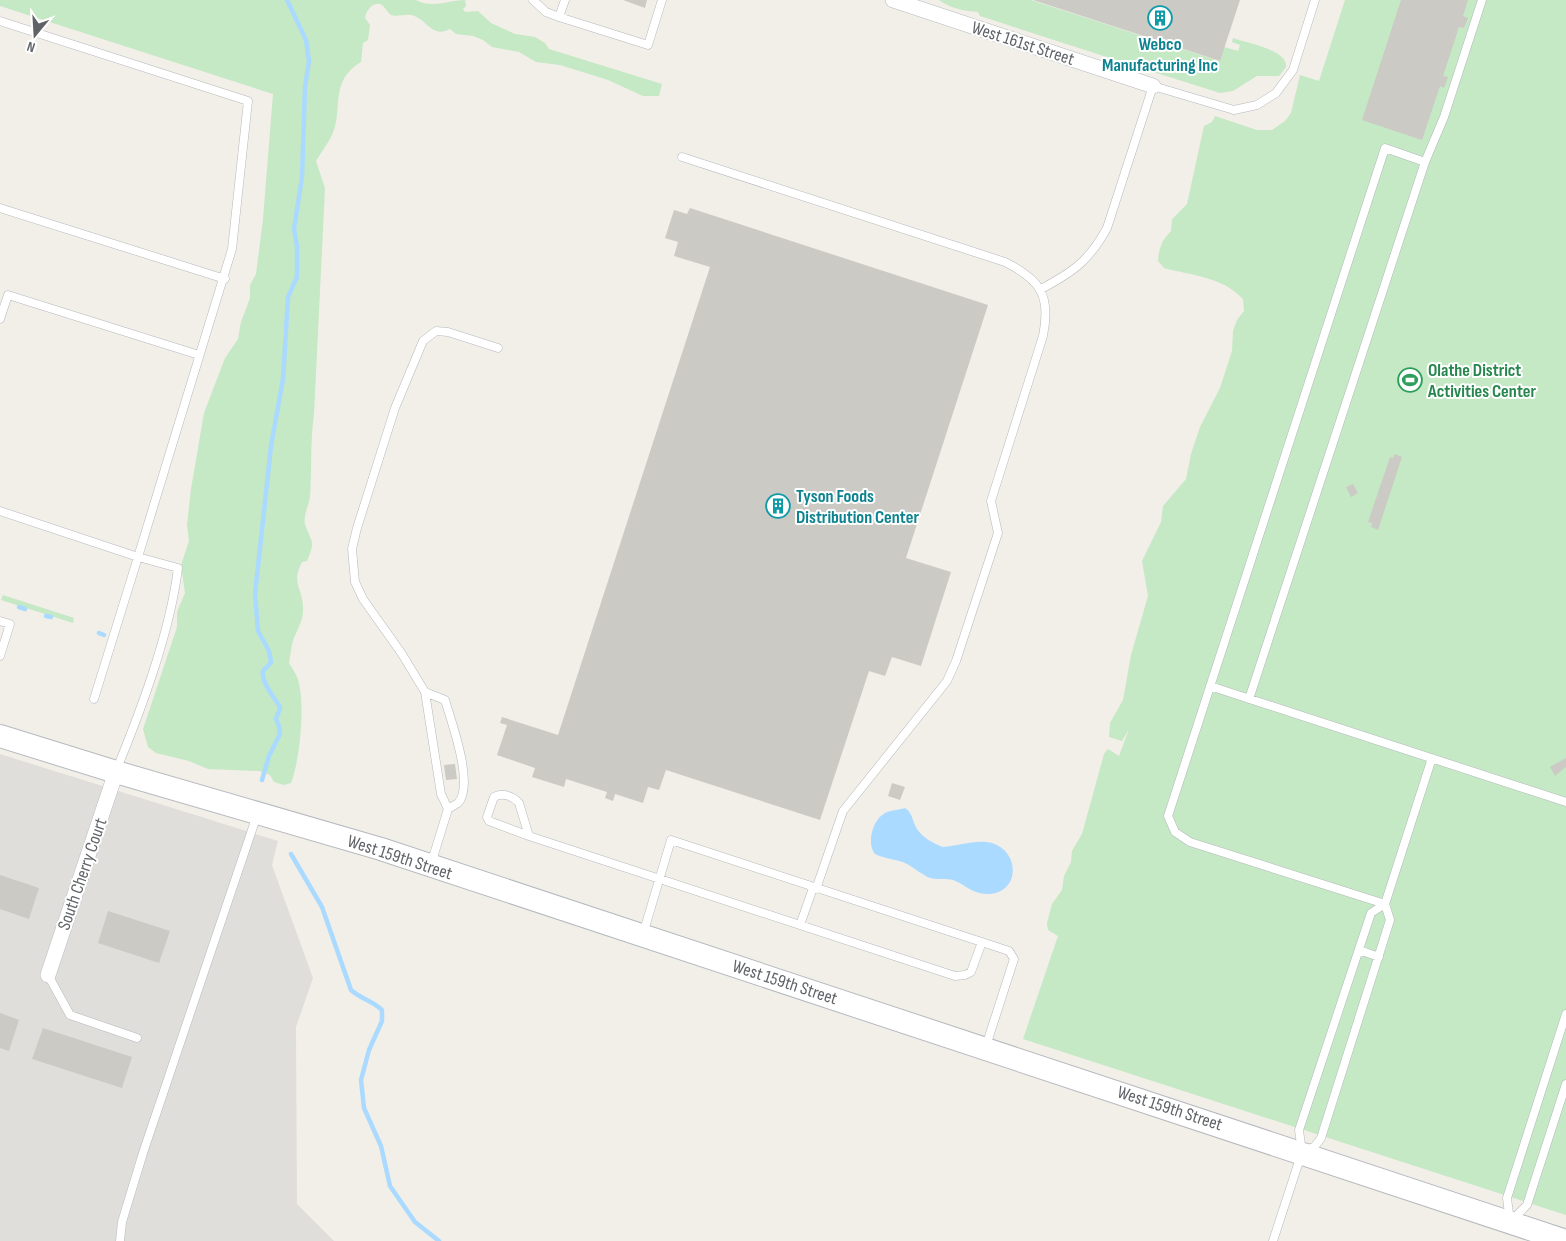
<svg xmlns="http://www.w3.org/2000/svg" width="1566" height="1241" font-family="'Sofia Sans Condensed',sans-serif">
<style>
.industrial{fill:#e0deda}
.green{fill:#c5e8c5}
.water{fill:#aadaff}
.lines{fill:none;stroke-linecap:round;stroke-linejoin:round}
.stream{stroke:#aadaff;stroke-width:4.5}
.building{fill:#cccac5}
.lane-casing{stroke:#b5b8bc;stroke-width:9}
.street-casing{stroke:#b5b8bc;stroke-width:16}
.secondary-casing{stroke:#b6babf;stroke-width:24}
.lane{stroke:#fff;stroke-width:8}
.street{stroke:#fff;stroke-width:15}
.secondary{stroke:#fff;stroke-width:22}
.labels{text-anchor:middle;stroke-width:4;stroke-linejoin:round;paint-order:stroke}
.street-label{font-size:18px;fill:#5f6368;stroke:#fff}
.culture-label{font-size:18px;font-weight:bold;fill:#0d838f;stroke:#fff}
.leisure-label{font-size:18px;font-weight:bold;fill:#27864d;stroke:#fff;text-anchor:start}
</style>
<rect width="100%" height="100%" fill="#f1efe8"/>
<path class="industrial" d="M0,754l278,87 -6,24 41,113 -17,49 1,177 37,37h-334z"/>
<path class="green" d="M0,0h416c18,9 32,0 49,0l1,6 -3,3 2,3 13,-1 13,12 24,11 20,3 10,6 4,6 113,35 -3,12h-16l-35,-16 -48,-15 -24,-3 -17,-10 -27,-5 -9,-7 -10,-4 -17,-2 -6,-5c-19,10 -23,-11 -39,-14 -8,-1 -13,2 -20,0 -4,-3 -6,-8 -9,-10 -9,-5 -16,6 -17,13l5,7 -2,15 -5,3 -2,19c-33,20 -17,48 -29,73 -4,9 -11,17 -16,26l9,27 -11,226c-4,28 -2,55 -4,83 -1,8 -7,18 -5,27 5,18 12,14 2,37l-5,1c-11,22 0,24 1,45 1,15 -7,23 -11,37 -1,6 -2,13 -3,19 3,5 6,9 8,14 9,22 3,84 -6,106l-7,2 -10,-3 -4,-7 -11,-4 -51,-2 -19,-8 -33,-8 -8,-6 -5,-18 34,-102v-15l8,-19 -4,-28 8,-24 -2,-16 4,-36 13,-76 21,-55 13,-19 3,-17 9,-24v-13l6,-11 7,-55 10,-125 -273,-88z
M939,0h92l188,61 5,-14 14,4 2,-6 -8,-3 1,-4c14,5 55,12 53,29l-7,9h-22l-24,15 -13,2 -92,-29 -2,-4h-10l-136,-44 -2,-4c-12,-1 -27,-3 -39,-12z
M1345,0h221v1215l-543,-176 35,-103 -10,-6 -1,-7 5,-19 10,-14 2,-14 7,-14 1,-11 10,-17 22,-80 4,-5 11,7 10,-27 -7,12 -13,-4 1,-14 13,-23 8,-45 17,-59 -6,-35 19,-39 2,-16 23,-27 5,-25 9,-27 20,-39 12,-37 1,-20 4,-11 7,-9 -1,-12c-22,-23 -50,-23 -79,-31l-6,-7c1,-13 4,-21 13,-30l1,-12 15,-15 17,-78 8,-4 3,-6 42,14h15l13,-9 6,-8 9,-38 19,6z
M3,595l71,23 -1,5 -72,-23z"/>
<path class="water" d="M905,808c8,5 7,13 12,21 5,8 17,15 26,18 16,-1 33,-8 49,-4 29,9 28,51 -5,51 -14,0 -21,-9 -34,-14 -7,-2 -15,0 -23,-2 -8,-3 -15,-10 -23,-14 -10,-5 -22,-5 -32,-10 -9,-11 -2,-35 10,-41 6,-3 13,-3 20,-5z"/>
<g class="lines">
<path class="stream" d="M19,607l6,2
M46,616l5,1
M99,633l5,2
M262,780l7,-24 11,-22 -1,-8 -3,-7c1,-4 4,-8 4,-12 -1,-3 -20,-25 -17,-36 1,-2 7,-6 8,-9l-2,-11 -11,-20 -3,-37 16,-148 12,-67 5,-82 9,-20v-30l-3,-18 8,-52 3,-90 4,-26 -3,-21 -19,-40
M291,854l31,53 29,83c10,9 22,11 31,20v11l-13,29 -8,30 3,28 17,38 9,40 25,36 24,19"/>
</g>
<path class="building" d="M623,0h24l-2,8z
M1033,0h207l-20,61z
M1401,0h67l-5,16 5,2 -4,10 -5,-1 -16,49 5,1 -4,11 -4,-2 -18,54 -60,-20z
M690,208l298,97 -82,253 45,14 -30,94 -29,-9 -7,19 -16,-5 -49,149 -154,-50 -7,20 -11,-3 -5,16 -28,-9 -2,7 -8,-3 2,-6 -41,-13 -2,8 -32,-10 3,-9 -38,-13 10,-30 -7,-2 2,-6 56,18 152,-468 -36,-11 4,-14 -13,-4 9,-28 13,4z
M1395,454l7,3 -24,73 -7,-3 1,-4 -4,-1 22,-65 3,1z
M1353,484l5,9 -7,4 -5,-10z
M1566,758v9l-11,9 -5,-9z
M455,764l2,15 -11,1 -2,-15z
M892,783l13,4 -5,13 -12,-4z
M0,875l39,13 -10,31 -29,-10z
M108,911l62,20 -11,32 -61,-20z
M0,1013l19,7 -10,31 -9,-3z
M43,1028l89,29 -10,31 -90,-29z"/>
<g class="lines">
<g class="lane-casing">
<path id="lane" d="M533,0l13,12 13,5
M565,0l-6,17 89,28 14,-45
M0,21l248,80 -16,148 -94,308 40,11c-8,65 -37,142 -62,203
M682,157l323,105c36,18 46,34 38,74l-52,165 7,32 -42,128 -9,20 -104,130 -27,78
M1425,162l19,-45 38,-117
M0,208l225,71
M1041,289c32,-17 48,-28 66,-61l46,-142 81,24 23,-5 19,-12 17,-23 22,-70
M0,319l8,-24 191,60
M0,511l138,46 -44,142
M0,621l10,3 -10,32
M1210,686l356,116
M425,692l20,8c6,21 30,85 13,103 -3,2 -7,4 -10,6
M1249,699l176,-537 -40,-14 -217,668 7,16 15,10 195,62
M529,836l-40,-15 -2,-4 7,-20c8,-5 19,-1 25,6l10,33 426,140 10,-1 6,-3 11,-30
M431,864l17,-55 -7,-15 -16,-102 -23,-38 -39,-55 -8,-17 -3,-33 5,-21 38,-120 28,-67 13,-10 12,1 50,16
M800,925l13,-37
M643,934l28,-94 338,111 5,8 -28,87
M1359,950l20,7
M48,975l22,40 67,23
M1566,1014l-59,184 3,24 17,-17 39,-121
M1307,1150l8,-4 6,-8 69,-218 -5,-16
M120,1241l2,-19 21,-69 114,-338
M1273,1241l29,-89 -3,-22 72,-217 14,-9 47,-146"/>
</g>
<g class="street-casing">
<path id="street" d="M893,0l260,86
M48,975l68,-203"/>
</g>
<g class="secondary-casing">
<path id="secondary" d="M0,736l116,36 265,77 1185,392"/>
</g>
<use href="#lane" class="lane"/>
<use href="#street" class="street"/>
<use href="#secondary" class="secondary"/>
</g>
<defs>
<g id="building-ring" transform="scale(1.25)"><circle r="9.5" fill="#fff" stroke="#0f9aa8" stroke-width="1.5"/><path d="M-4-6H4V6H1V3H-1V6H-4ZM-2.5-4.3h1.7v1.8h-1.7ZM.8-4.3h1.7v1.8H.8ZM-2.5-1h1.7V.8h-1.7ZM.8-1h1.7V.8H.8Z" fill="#0f9aa8"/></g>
<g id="stadium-ring" transform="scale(1.25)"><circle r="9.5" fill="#fff" stroke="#2e9e5b" stroke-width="1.5"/><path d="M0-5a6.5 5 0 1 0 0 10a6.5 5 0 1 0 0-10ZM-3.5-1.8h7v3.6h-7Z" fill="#2e9e5b"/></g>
</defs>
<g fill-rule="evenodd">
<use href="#building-ring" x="1160" y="18"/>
<use href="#stadium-ring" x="1410" y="380"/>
<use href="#building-ring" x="778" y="506"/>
</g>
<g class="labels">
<g class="street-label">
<text transform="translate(1023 43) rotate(18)" y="6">West 161st Street</text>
<text transform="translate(400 857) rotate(18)" y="6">West 159th Street</text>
<text transform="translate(82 874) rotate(-71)" y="6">South Cherry Court</text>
<text transform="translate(785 982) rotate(18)" y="6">West 159th Street</text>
<text transform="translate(1170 1108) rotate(18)" y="6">West 159th Street</text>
</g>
<g class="culture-label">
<text x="1160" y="50">Webco<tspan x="1160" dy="21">Manufacturing Inc</tspan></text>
<text x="796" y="502" text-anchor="start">Tyson Foods<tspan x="796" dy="21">Distribution Center</tspan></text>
</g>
<g class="leisure-label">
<text x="1428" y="376">Olathe District<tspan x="1428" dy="21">Activities Center</tspan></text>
</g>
</g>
<g transform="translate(35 35) rotate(198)" stroke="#ffffff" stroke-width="4" paint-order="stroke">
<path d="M0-4L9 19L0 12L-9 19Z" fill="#5f6368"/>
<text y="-8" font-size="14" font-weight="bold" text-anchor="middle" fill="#5f6368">N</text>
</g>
</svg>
